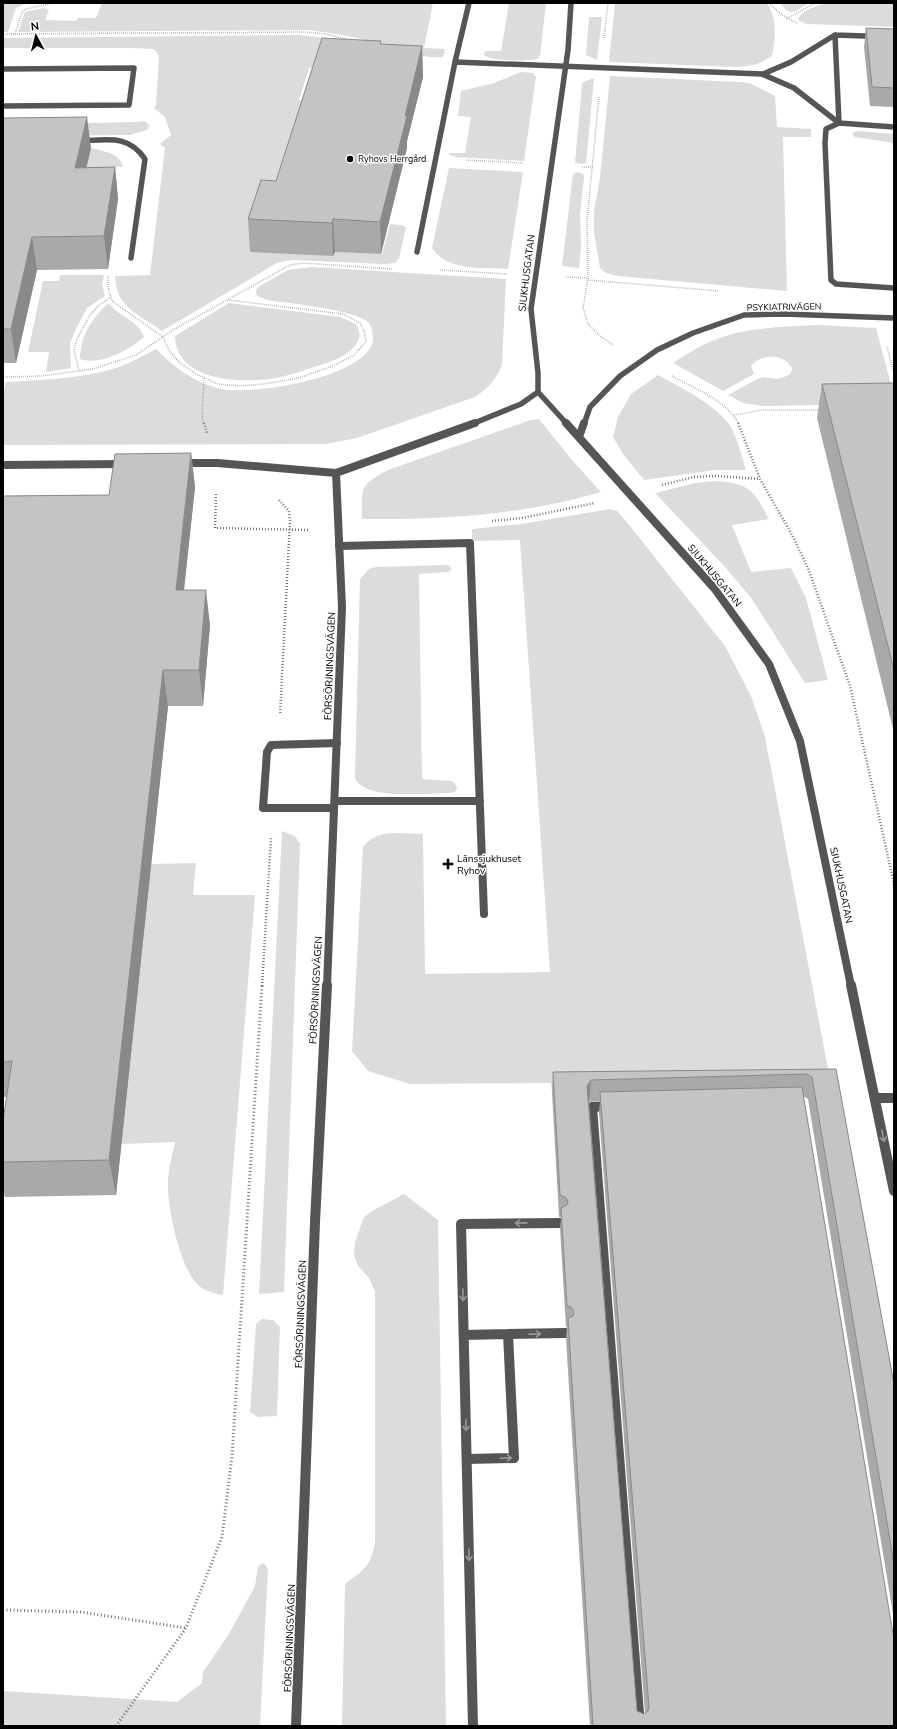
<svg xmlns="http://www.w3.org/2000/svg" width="897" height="1729" font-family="'Nunito Sans',sans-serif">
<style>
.green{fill:#dcdcdc}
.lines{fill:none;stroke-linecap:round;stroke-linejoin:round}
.path-far2{stroke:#777;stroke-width:1.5;stroke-dasharray:0.5 1.5;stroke-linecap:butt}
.path-far1{stroke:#777;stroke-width:2.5;stroke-dasharray:1 2;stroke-linecap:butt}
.path{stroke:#777;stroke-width:3;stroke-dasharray:1 2.5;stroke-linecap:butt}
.service-far2{stroke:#555;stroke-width:5.5}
.service-far1{stroke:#555;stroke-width:8}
.service{stroke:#555;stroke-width:10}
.minor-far2{stroke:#555;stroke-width:5.5}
.minor-far1{stroke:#555;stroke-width:8}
.minor{stroke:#555;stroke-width:10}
.wall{fill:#a9a9a9;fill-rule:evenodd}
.shaded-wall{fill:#898989}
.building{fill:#c4c4c4;stroke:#898989}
.oneway{stroke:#999}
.poi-dot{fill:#000;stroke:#fff;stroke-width:1.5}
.labels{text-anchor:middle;stroke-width:3;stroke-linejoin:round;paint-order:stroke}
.far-poi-label{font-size:9px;fill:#000;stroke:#fff;text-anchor:start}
.far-street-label{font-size:9px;fill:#000;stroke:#fff}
.street-label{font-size:10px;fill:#000;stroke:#fff}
.poi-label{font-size:10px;fill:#000;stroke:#fff;text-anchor:start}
</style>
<rect width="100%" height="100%" fill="#fff"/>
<path class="green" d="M3,3h24l-11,5 -8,24h-5z
M102,3h331l-9,45 21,1 -2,8c-23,2 -47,-9 -70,-15 -21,-6 -43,-9 -64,-12l-291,2 7,-20 19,-4 5,2 -4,10 31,1 2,-3h18z
M509,3h37l-6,53 -3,3 -5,1c-12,0 -39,2 -48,-5l1,-4h16z
M615,3h152c10,16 9,34 5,52 -10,10 -23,11 -37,12l-126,-5z
M780,3h29c-13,8 -19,15 -29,0z
M826,3h68v24l-87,-3 -8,-3 -1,-2c4,-9 19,-13 28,-16z
M589,17h13l-5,43 -11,-5z
M299,35l36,4 89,24c-29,14 -83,7 -115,5l-10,32 14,1 20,155 2,-4 47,2 8,-30 11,1 5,2 -7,31 -4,5 -11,1 -93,-4 -14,3 -115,68c-23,-17 -46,-23 -47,-55l35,-1 15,-127 -5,-4 11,-9 -6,-18 -11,-9 2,-3 3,-49 -5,-7 -22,-1h-129v-10z
M521,72l12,1 3,4 -12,84 -68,-4 -6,-2 -1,-2h16l6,-36 -13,-1 3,-25 33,-8z
M610,76l129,6 11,1 25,13 2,31 34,2v8h-28l4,154 -169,-15 -12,-3 -6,-5 -6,-35v-22l6,-33z
M594,78l-8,85 -4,1 -7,-1 7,-78 1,-3z
M145,121l5,5 -3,4 -17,5 -127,1v-11l133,-3z
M858,131l36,3v9l-39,-6 -3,-3 2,-2z
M91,148c12,3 29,5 32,19h-37z
M449,168l74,4 -15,97c-25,-2 -60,3 -76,-21z
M578,172l5,2 1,3 -4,37 1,31 -2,23 -17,-2 11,-92z
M311,267l195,12 -4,86c-6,15 -14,23 -27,32l-118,41 -31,6 -323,1v-52l3,-11c34,-2 69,-3 103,-12 16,-4 32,-13 47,-21 18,18 36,32 61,39 30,9 151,-10 156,-48 0,-5 -1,-13 -4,-17 -11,-13 -83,-20 -102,-23l-10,-4 -1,-6 4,-4 28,-16z
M60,275h44l-2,10 3,11 -18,12 -12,23 -5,12 1,25 -25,4 3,-20h-21l15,-71h16z
M109,303c9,14 30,17 35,34 -14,13 -45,29 -64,22 0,-22 12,-42 29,-56z
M229,303l111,14 16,7c2,4 5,9 3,14 -5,18 -35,26 -51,31 -9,3 -18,6 -27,8 -33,7 -105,7 -106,-41z
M818,325l58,3 18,68 -23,8 -108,2 -20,-3 -15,-8c11,-5 21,-13 32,-17 10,-3 16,6 31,-5l1,-5c-2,-2 -4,-6 -6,-7 -11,-7 -28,-5 -35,5l3,8 -31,17 -50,-28c10,-6 20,-13 30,-18 35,-18 77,-18 115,-20z
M658,375c23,13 60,30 74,54 6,12 10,28 14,41h-31l-71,10 -21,-26 -10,-17 5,-20 13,-23z
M539,419l33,41 29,32c-77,23 -159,28 -239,27 0,-31 -3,-34 26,-49l143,-50z
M715,481c34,2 39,9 54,38l-37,6 19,47 40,-4 15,30 22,82 -23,3 -53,-84 -27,-32 -70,-74 40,-10z
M610,509l7,2 13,15 95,120 26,50 14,41 67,353 -280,3 -1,-10 -141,1 -42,-13 -16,-20 11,-204c15,-19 38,-13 60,-13l2,140 125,-2 -30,-432 -48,1v-12l49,-5z
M447,565l3,1 1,4 -3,2 -29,2 3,205 30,2 3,3 2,5 -2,3 -5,1c-21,0 -86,8 -95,-15l5,-199 9,-10 7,-2z
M282,831l13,5 5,8 -16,448 -25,2z
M196,863l-3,32h62l-32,400c-10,-2 -20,-4 -27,-12 -16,-18 -29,-75 -28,-99 0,-14 4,-28 7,-42l-54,2 30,-280z
M404,1194l34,26 8,506h-104l3,-142c20,-15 26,-18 30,-43v-249l-6,-14 -11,-12 -4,-10 1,-14 9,-25 8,-6z
M262,1319l11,1 7,7 -3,89 -19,1 -8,-5 6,-88z
M264,1563l4,6 -8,157h-257v-35l174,11 25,-19 1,-11 26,-38 26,-48 3,-20z"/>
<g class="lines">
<path class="path-far2" d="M769,3l13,12 15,8
M786,19l29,-16
M3,34l302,-2 21,2 24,6
M15,34l7,-22 4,-3 28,-6
M604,38l4,-35
M599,97l-12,123 1,58 -5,30 5,16 12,12 13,9
M466,160l57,3
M582,167h11
M440,270l67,4
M108,276v11l4,14 51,36 7,15 9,10 17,12 22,10 22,2 24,-2 35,-6 36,-13 19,-10 12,-13 -2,-12 -4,-7 -17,-9 -115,-14
M566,277l22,1
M588,280l131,11
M887,347l7,26
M79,371l-5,-21 3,-11 13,-24 8,-9 13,-9
M672,376c23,13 54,24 67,48
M3,377l39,-1 51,-7 43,-14 37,-25 117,-65 13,-2 90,6
M204,378l-2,39 2,7
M734,415l29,-5h58"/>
<path class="path-far1" d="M204,423l3,10
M738,423l22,56 31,54 17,35 42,118 44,198
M662,485l32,-8 23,-1 43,3
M216,494l-1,34 93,2
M279,500l10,11 1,10 -10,194
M492,521l30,-3 73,-15
M262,986l9,-148"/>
<path class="path" d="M3,1610l78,2 105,16
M116,1726l70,-98 36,-91 10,-81 30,-471"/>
<path class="service-far2" d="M894,37l-59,-2 4,88 55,4
M455,62l14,-59
M3,69l131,-1 -5,37 -126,1
M763,74l28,-12 44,-27
M80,141c27,-1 48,-7 65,18l-14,99
M417,252l38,-190 307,12 32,14 45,35 -13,6 -1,14 6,137 5,4 58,4"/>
<path class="service-far1" d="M339,546l131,-3 14,371
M335,801h145
M334,808h-71l4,-56 4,-7 66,-2"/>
<path class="service" d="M610,1106l-18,1 48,619
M464,1335l44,-1
M467,1459l47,-1 -6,-124 58,-1
M473,1726l-12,-502 99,-1"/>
<path class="minor-far2" d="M472,424l49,-20 17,-12
M567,424l-29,-32v-19l-7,-64 37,-259 3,-47
M584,424l6,-17 30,-31 37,-26 36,-17 51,-18 40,-1 110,4"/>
<path class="minor-far1" d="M566,423l148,165 55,76 31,77 51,245
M579,437l5,-14
M182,463h35l119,10
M3,465l121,-1
M327,986l15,-379 -6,-134 139,-50"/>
<path class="minor" d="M851,985l43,206
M875,1098h19
M296,1726l19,-504 12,-237"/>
</g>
<path class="wall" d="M866,28l28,1v78l-24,-1 -6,-59z
M381,41v3l41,2 1,31 -16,64v7l-26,106 -46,-2 -2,4 -83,-4 -2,-33z
M3,118l88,30 -5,19h29l3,32 -10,70 -71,1 -21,93h-13z
M894,383v350l-77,-315 5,-34z
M191,453l4,34 -11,103 26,35 -7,81h-35l-52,489 -111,2 -2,-8v-68l4,-24h-4v-601l106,-1z
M836,1069l58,315v236l-86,-521 -5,-3 91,630h-304l-24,-387 1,-12h-1l-6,-98 1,-12h-2l-7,-124 1,-21zM600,1101l-1,12 46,600 -1,1 -7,-3 -48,-609z"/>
<path class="shaded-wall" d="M422,46l1,31 -16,64v7l-26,106 -1,-32z
M87,117l4,31 -12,52 -4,-32z
M115,167l3,32 -10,70 -4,-33z
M333,219l2,33 -2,4 -1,-33z
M32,237l5,33 -21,93 -5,-34z
M191,453l4,34 -15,139 -4,-36z
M206,590l4,35 -7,81 -4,-36z
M163,670l5,36 -52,489 -7,-35z
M591,1080l-2,22 -3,5 1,-21z"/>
<path class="building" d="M866,28l28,1v59l-22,-1z
M322,38l59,3 -1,3 42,2 -17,70h2l-27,106 -47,-3 -1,4 -84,-4 13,-39 15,1z
M87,117l-12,51 40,-1 -11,69 -72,1 -21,92h-8v-211z
M894,383v287l-72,-286z
M191,453l-15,137h30l-7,80h-36l-54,490 -106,2v-41l9,-60 -9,1v-566l106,-1 6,-41z
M836,1069l58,315v180l-82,-487 -5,-3 -216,6 -4,6 50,625 7,3 4,-3 1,-4 -49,-615 202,-5 92,553v86h-301l-25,-408 5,-2 1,-4 -3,-5 -4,-1 -6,-98 6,-3 1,-4 -3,-4 -5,-2 -7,-123z"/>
<defs><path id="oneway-shaft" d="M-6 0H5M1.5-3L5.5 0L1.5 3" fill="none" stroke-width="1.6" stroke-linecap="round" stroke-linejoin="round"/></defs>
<g class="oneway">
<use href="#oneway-shaft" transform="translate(883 1136) rotate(79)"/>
<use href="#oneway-shaft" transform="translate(521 1223) rotate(179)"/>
<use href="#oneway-shaft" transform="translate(463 1295) rotate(89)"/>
<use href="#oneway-shaft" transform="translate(535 1334) rotate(-1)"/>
<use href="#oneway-shaft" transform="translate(466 1425) rotate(89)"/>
<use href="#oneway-shaft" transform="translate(506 1458) rotate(-2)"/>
<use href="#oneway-shaft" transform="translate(469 1555) rotate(89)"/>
</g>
<g class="poi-dot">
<circle cx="350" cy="159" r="4"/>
<path d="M446 858h4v4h4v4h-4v4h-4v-4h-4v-4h4z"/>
</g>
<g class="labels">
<g class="far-poi-label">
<text x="358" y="162">Ryhovs Herrgård</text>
</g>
<g class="far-street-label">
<text transform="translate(784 307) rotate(-1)" y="3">PSYKIATRIVÄGEN</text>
</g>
<g class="street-label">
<text transform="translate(526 273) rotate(-83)" y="4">SJUKHUSGATAN</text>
<text transform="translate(715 575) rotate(50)" y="4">SJUKHUSGATAN</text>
<text transform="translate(329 666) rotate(-88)" y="4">FÖRSÖRJNINGSVÄGEN</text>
<text transform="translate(842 885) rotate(78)" y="4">SJUKHUSGATAN</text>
<text transform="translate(315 990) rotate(-87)" y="4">FÖRSÖRJNINGSVÄGEN</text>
<text transform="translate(300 1314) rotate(-88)" y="4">FÖRSÖRJNINGSVÄGEN</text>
<text transform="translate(289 1638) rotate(-88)" y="4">FÖRSÖRJNINGSVÄGEN</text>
</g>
<g class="poi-label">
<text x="457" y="862">Länssjukhuset<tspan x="457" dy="12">Ryhov</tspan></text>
</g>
</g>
<rect width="897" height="1729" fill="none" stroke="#000000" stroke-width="8"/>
<g transform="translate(36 36) rotate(353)" stroke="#ffffff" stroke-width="3" paint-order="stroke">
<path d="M0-3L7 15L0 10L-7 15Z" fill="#000000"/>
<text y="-6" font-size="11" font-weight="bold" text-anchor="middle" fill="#000000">N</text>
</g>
</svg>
